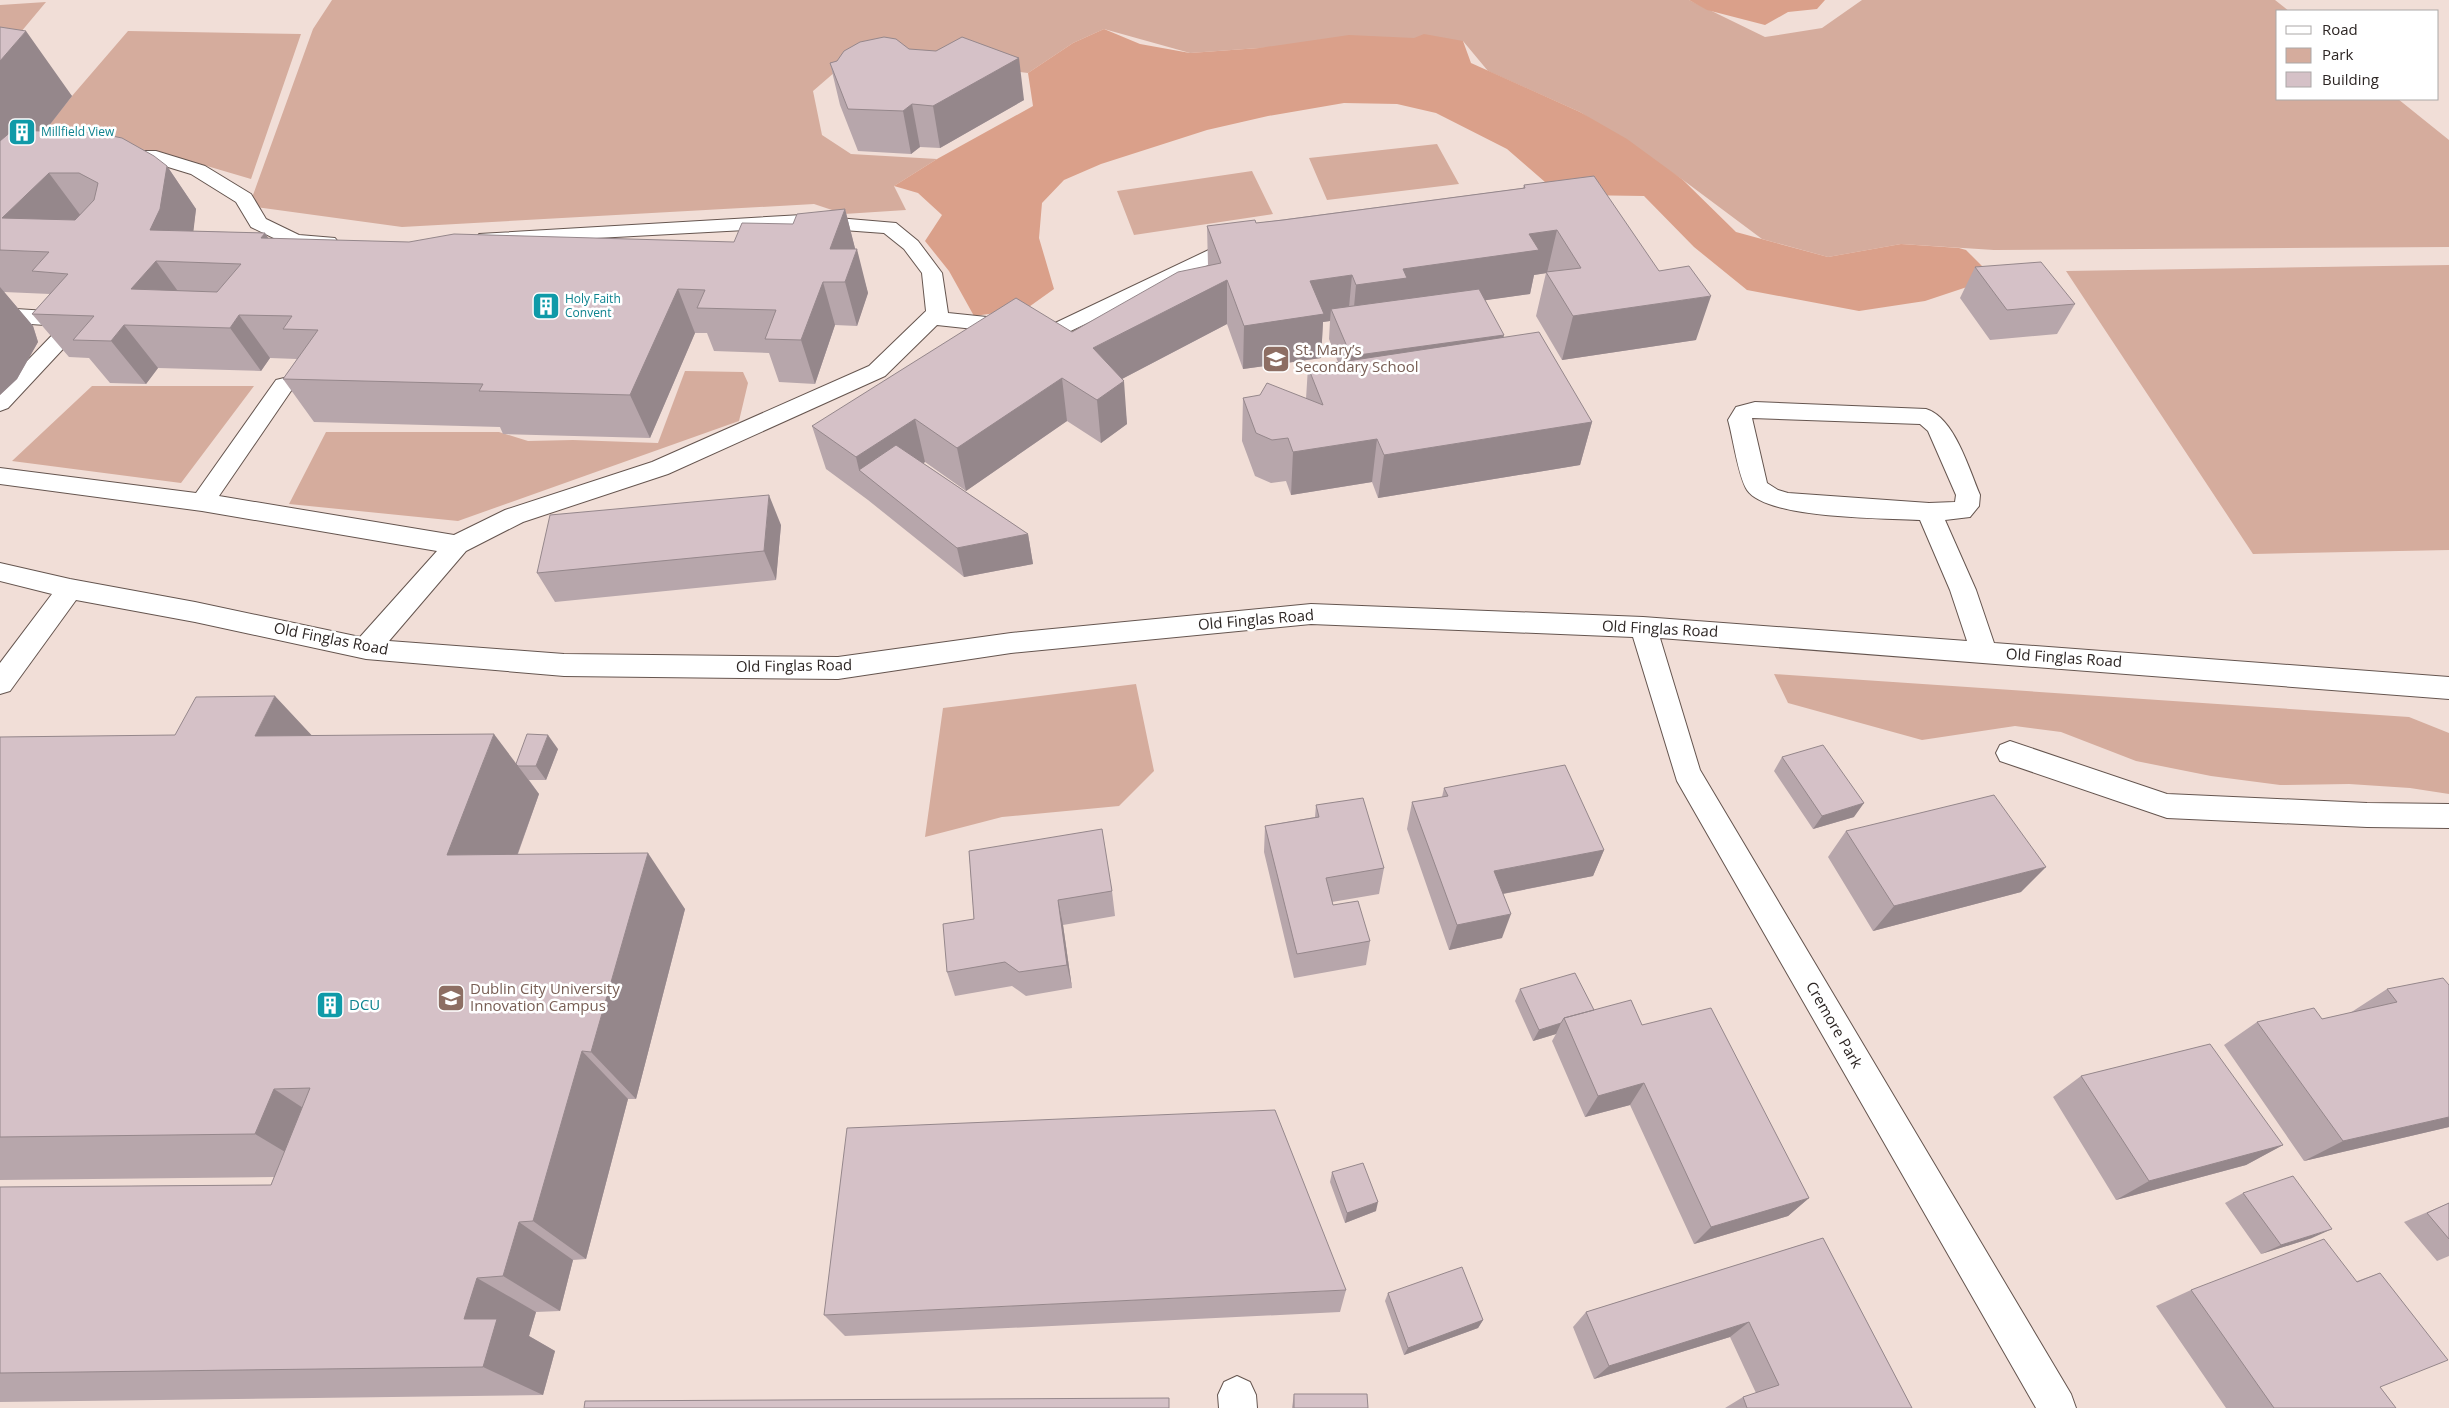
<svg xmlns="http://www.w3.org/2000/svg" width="2449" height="1408" font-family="'Open Sans',sans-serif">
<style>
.green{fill:#d5ac9d}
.forest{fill:#daa08a}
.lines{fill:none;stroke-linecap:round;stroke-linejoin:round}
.minor-casing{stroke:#65554f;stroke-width:2}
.minor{fill:#fff;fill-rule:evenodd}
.wall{fill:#b7a6ab}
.shaded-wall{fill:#95878b}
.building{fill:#d5c1c7;stroke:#95878b;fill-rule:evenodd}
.labels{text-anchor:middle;stroke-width:5;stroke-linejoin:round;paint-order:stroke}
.far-culture-label{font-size:12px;fill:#0d838f;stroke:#fff;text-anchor:start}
.education-label{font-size:15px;fill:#785e54;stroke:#fff;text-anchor:start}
.street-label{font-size:15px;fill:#2d2624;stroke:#fff}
.culture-label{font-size:15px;fill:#0d838f;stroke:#fff;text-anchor:start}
</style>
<rect width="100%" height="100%" fill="#f1ded7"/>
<path class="green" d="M332,0h1357l76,37 57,-9 40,-28h413l14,11h-11v88h120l51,41v107l-455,3 -93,-6 -73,13 -66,-18 -79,-59 -103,-68 -92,-41 -25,-30 -204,7 -69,5 -86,-24 -31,14 -45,30 -58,-7 -135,6 -22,19 9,44 29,19 86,5 -43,27 12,24 -62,4 -30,-10 -412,23 -153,-21 64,-177z
M46,2l-46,55v-52z
M128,31l173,3 -50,145 -61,-18 -96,-9 -89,27 67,-83z
M1437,144l22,40 -132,16 -18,-42z
M1252,171l21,43 -139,21 -17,-44z
M2449,265v285l-196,4 -187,-283z
M685,371l58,1 5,11 -9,38 -281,100 -169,-17 37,-72h173l29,9 45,-1 85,3z
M92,386h162l-73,97 -169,-22z
M1774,674l635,43 40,16v61l-39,-6 -61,-4 -69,1 -69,-9 -75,-15 -75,-29 -46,-6 -93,14 -134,-37z
M1136,684l18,87 -35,35 -117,11 -77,20 18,-129z"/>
<path class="forest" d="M1689,0h136l-8,9 -29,3 -23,13 -58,-15z
M1104,29l36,15 50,9 69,-5 90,-13 65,3 10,-4 39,7 8,22 109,49 47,27 56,41 53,52 92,25 73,-13 58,4 7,2 28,28 -69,23 -66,10 -112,-21 -53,-43 -50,-51 -67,-1 -32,-13 -38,-33 -71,-36 -39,-9 -53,-1 -76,13 -61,14 -106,34 -37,16 -22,23 -3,35 15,51 -28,20 -52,7 -25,-45 -24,-30 17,-26 -24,-22 -24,-7 43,-27 96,-53 -5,-33 45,-30z"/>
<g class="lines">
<g class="minor-casing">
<path id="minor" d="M120,151h36l49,15 46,28 15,25 33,16 36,3 3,4 -3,4 -7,2 -40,-3 -37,-18 -15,-25 -45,-28 -36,-11 -42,-2 -3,-4 3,-4z
M802,215l94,8 22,18 24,32 6,40 105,11 162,-77 7,-2 7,2 3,4 -3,4 -173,83 -119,-13 -52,51 -217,98 -145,48 -57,29 -77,90 175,13 274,3 173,-24 300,-29 332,13 324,24 -17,-51 -30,-70c-36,-2 -154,-1 -173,-30 -9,-14 -14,-53 -19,-70l8,-13 19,-5 171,7c28,8 43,60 54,86l-1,11 -9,11 -25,3 31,70 18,53 455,34v22l-789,-61 40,132 371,624 5,14h-40l-359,-627 -44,-144 -322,-13 -300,29 -173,26 -274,-3 -198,-17 -171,-37 -119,-22 -66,91 -10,3v-31l52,-69 -52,-13v-18l70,16 125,23 165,35 77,-86 -235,-40 -202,-27v-16l196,25 80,-113 8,-2 8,2 3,5 -76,111 235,39 51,-25 147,-48 217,-96 57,-55 -4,-38 -18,-24 -20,-16 -82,-6 -316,17 -7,-2 -3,-4 3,-4zM1752,418l168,6 8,7 28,64 -1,7 -26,1 -141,-10 -10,-3 -11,-7z
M0,308l79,5 8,2 3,5 -82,88 -8,3v-22l61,-63 -61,-4z
M2010,741l157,53 200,9 82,1v24l-82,-1 -200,-9 -167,-57 -4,-8 4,-8z
M1237,1376l13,6 6,13 1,13h-38l-1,-13 6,-13z"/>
</g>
<use href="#minor" class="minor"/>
</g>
<path class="wall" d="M0,27l72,69 -27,35 122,35 29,43 -3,22 72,2 3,6 141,3h325l111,-33 10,40 13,44 -11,33 -22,-1 -20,59 -36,-2 -10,-29 -55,-2 -7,-18h-12l-45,105 -147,-4 -3,-7 -186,-5 -31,-43 14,-20 -27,-1 -9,13 -103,-3 -12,16 -36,-1 -21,-25 -20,-1 -37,-43 18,-20 -46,-2 29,34 5,16 -21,37 -17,16z
M909,49l115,51 -84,48 -20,-1 -9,7 -53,-3 -18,-46 -10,-42z
M1524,185l172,155 -134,20 -26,-44 10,-43 -12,2 -4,19 -45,6 18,37 89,85 -12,43 -202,33 -6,-16 -81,13 -5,-14 -15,2 -16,-7 -13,-35 1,-43 63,1 2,-32 30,-5 -9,-23 1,-18 -7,1 -2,36 -78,11 -16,-45 -105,55 5,45 -26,19 -34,-22 -101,70 -41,-29 -2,1 105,71 5,30 -69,13 -96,-77 -42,-31 -14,-43 260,-94 136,-66 -1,-40 49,-3 267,-35z
M1975,267l100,37 -18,30 -67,6 -30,-42z
M781,525l-5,55 -221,22 -18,-29z
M312,735l204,29 42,-15 -12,31h-17l10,14 -21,60 167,55 -49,190h-8l-42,160 -13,1 -13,51 -24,1 -7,24 26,15 -12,44 -543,7v-215l271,-2 3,-8 -274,3v-443z
M1782,757l72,60 -41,12 -39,-58z
M1444,788l160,62 -11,26 -90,18 -1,44 -53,12 -42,-121 5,-27 30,-5z
M1316,805l68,63 -5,26 -47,8 1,3 37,36 -4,24 -72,13 -30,-126 1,-26 50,-9z
M1846,831l175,61 -148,39 -45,-74z
M969,851l143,40 3,25 -52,9 9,63 -46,8 -14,-10 -57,10 -8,-24 27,-53z
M2449,985v142l-145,34 -80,-116 33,-23 65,-3 28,-6 37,-24z
M1520,989l74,21 48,15 167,173 -21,18 -94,28 -64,-139 -45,12 -33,-76 4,-7 -23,7 -18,-40z
M2081,1076l202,69 -37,20 -130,35 -63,-103z
M1332,1172l44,39 -31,12 -15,-41z
M2243,1193l69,45 -51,16 -36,-51z
M2449,1203v53l-12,5 -33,-39z
M1823,1238l89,170h-187l18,-11 13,-4 -26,-56 -136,42 -21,-52 13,-15z
M2380,1273v114l16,21h-170l-70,-102 35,-16 166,-9z
M1346,1290l-6,22 -495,24 -21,-21z
M1388,1293l95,27 -5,8 -74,27 -19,-54z
M1294,1394l74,14h-76z"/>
<path class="shaded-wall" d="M26,31l46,65 -56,72 -16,6v-113z
M1019,58l5,42 -84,48 -7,-42z
M912,104l8,43 -9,7 -8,-43z
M167,166l29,43 -5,43 -41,-22z
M49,173l32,43 -35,36 -44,-34z
M845,209l11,43 -26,-3z
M1557,230l-10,43 -13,2 -4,19 -127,18 -51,17 4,-44 47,-16 126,-35z
M265,233l28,43 -32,-38z
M857,249l11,44 -11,33 -12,-44z
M156,261l32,44 -57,-16z
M1352,275l-4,43 -17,-9 -1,12 -7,1 -2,36 -78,11 1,-43 66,-45z
M1227,280v44l-130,68 -4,-44z
M823,282l12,43 -20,59 -14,-44z
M0,287l33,39 5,16 -21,37 -17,16z
M678,289l17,44 -45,105 -20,-43z
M1711,296l-15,44 -134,20 11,-44z
M239,315l31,43 -9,13 -31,-43z
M124,325l34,43 -12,16 -35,-43z
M1504,335l-6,31 -149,21 2,-31z
M1062,378l5,43 -101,70 -9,-43z
M1124,381l3,43 -26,19 -4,-43z
M915,419l10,43 -41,27 -25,-19 -3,-13z
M1592,422l-12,43 -202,33 6,-43z
M1377,439l-5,43 -81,13 2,-43z
M769,495l12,30 -5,55 -12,-29z
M1028,534l5,30 -69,13 -7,-29z
M275,696l57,61 -77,-21z
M494,734l45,60 -42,117 -50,-56z
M548,735l10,14 -12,31 -10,-14z
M1864,803l-10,14 -41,12 9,-13z
M1604,850l-11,26 -107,21 8,-26z
M648,853l37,56 -49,190 -45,-47z
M2046,867l-25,25 -148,39 21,-25z
M1058,900l5,25 9,63 -5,-23z
M1511,914l-9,24 -53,12 8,-25z
M1561,1023l-5,11 -23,7 6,-11z
M582,1051l46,48 -42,160 -53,-38z
M1644,1083l-14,22 -45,12 13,-21z
M274,1089l69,45 -16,43 -72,-43z
M2449,1117v10l-145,34 39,-20z
M2283,1145l-37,20 -130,35 33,-19z
M1809,1198l-21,18 -94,28 17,-17z
M1378,1202l-2,9 -31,12 2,-10z
M519,1222l54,38 -13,51 -57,-35z
M2332,1229l-20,9 -51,16 20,-9z
M477,1278l59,34 -7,24 26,15 -12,44 -60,-28 -19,-48z
M1483,1320l-5,8 -74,27 4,-7z
M1749,1322l-19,15 -136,42 15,-13z"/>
<path class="building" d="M0,27l26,4 -26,30z
M884,37l12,2 13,10 27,2 26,-14 57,21 -86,48 -21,-2 -9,7 -55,-2 -18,-46 7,-2 7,-10 16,-9z
M13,130l85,3 24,5 32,18 13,10 -7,43 -10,21 115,3 -4,5 148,4 45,-8 280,8 8,-19 51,1 4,-10 48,-5 -15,40h27l-12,33h-22l-22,58 -36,-1 11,-29 -79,-2 8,-18 -27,-1 -48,106 -151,-4 4,-7 -200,-5 35,-49 -35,-1 9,-13 -53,-1 -9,13 -106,-3 -13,16 -38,-1 21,-24 -62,-2 36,-40 -36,-3 17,-19 -49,-2v-109zM49,173h30l19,10 -4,17 -19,20 -73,-2zM156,261l85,3 -24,28 -86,-3z
M1594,176l65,95 30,-5 22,30 -138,20 -27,-44 35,-4 -24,-38 -28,4 10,16 -136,19 4,9 -51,7 -4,-10 -42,6 14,33 -80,12 -17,-46 -134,68 31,33 -27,19 -35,-22 -105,70 -42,-29 -59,38 -44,-31 204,-128 56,34 106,-60 43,-9 -14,-37 48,-6 1,3 27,-3 242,-32 -1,-3z
M2041,262l34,42 -68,6 -32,-43z
M1479,289l25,46 -153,21 -20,-47z
M1539,332l53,90 -208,33 -7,-16 -84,13 -5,-14 -16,2 -16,-7 -13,-35 17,-3 7,-12 56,22 -15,-38z
M896,445l132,89 -71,14 -98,-78z
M769,495l-5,56 -227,22 13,-58z
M275,696l-20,40 239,-2 -47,121 201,-2 -57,199 -9,-1 -49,170 -14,1 -16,54 -26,2 -13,41h33l-14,48 -483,6v-186l271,-2 39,-97 -36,1 -19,45 -255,3v-400l175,-2 21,-38z
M527,734l21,1 -12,31h-18l-2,-2z
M1823,745l41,58 -42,13 -40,-59z
M1565,765l39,85 -110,21 17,43 -54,11 -45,-123 36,-6 -4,-8z
M1994,795l52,72 -152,39 -48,-75z
M1363,798l21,70 -58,10 7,27 25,-4 12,40 -73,13 -32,-128 54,-9 -3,-12z
M1102,829l10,62 -54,9 9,65 -48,7 -14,-10 -58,10 -4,-48 31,-5 -5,-68z
M1575,973l19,37 -30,8 -3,5 -22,7 -19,-41z
M2443,978l6,7v132l-106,24 -86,-119 57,-14 8,11 75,-17 -10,-13z
M1631,1000l11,25 69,-17 98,190 -98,29 -67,-144 -46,13 -34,-78z
M2210,1044l73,101 -134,36 -68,-105z
M1275,1110l71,180 -522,25 23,-187z
M1363,1163l15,39 -31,11 -15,-41z
M2293,1176l39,53 -51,16 -38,-52z
M2449,1203v36l-22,-26z
M1823,1238l89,170h-165l-4,-11 36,-12 -30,-63 -140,44 -23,-54z
M2324,1239l33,43 23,-9 68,87 -68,27 16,21h-122l-83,-118z
M1462,1267l21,53 -75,28 -20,-55z
M1294,1394h73l1,14h-74z
M1169,1398v10h-585l1,-7z"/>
<defs>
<g id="building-square" transform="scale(1.4375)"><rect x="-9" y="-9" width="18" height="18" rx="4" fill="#0f9aa8" stroke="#fff"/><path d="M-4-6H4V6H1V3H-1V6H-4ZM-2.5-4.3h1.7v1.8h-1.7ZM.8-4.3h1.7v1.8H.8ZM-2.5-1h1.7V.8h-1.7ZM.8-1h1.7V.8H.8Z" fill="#fff"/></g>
<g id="school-square" transform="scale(1.4375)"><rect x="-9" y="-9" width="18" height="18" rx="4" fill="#8d6e63" stroke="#fff"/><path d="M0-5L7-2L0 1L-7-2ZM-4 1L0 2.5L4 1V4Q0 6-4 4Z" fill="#fff"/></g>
<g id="university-square" transform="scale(1.4375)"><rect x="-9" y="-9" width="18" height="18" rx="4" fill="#8d6e63" stroke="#fff"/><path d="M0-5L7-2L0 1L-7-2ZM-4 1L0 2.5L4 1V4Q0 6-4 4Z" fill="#fff"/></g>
</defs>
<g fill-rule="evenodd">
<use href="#building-square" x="22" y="132"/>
<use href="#building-square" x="546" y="306"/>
<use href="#school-square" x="1276" y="359"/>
<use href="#university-square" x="451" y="998"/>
<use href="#building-square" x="330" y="1005"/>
</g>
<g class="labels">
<g class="far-culture-label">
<text x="41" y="136">Millfield View</text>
<text x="565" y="303">Holy Faith<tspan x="565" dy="14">Convent</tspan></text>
</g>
<g class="education-label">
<text x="1295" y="355">St. Mary’s<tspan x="1295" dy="17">Secondary School</tspan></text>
<text x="470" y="994">Dublin City University<tspan x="470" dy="17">Innovation Campus</tspan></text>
</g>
<g class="street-label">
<text transform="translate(1256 620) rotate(-5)" y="5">Old Finglas Road</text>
<text transform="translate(1660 629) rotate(3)" y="5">Old Finglas Road</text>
<text transform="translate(331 639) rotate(11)" y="5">Old Finglas Road</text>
<text transform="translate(2064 658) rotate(4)" y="5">Old Finglas Road</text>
<text transform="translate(794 666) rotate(-1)" y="5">Old Finglas Road</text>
<text transform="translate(1834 1025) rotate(60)" y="5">Cremore Park</text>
</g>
<g class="culture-label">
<text x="349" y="1010">DCU</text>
</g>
</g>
<rect x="2276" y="10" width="162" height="90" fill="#ffffff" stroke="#aba8a7"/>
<rect x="2286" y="26" width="25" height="8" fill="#ffffff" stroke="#aba8a7"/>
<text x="2322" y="35" font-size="15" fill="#2d2624">Road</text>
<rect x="2286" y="48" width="25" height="15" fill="#d5ac9d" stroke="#aba8a7"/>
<text x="2322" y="60" font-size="15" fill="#2d2624">Park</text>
<rect x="2286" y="72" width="25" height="15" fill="#d5c1c7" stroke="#aba8a7"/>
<text x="2322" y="85" font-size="15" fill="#2d2624">Building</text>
</svg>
